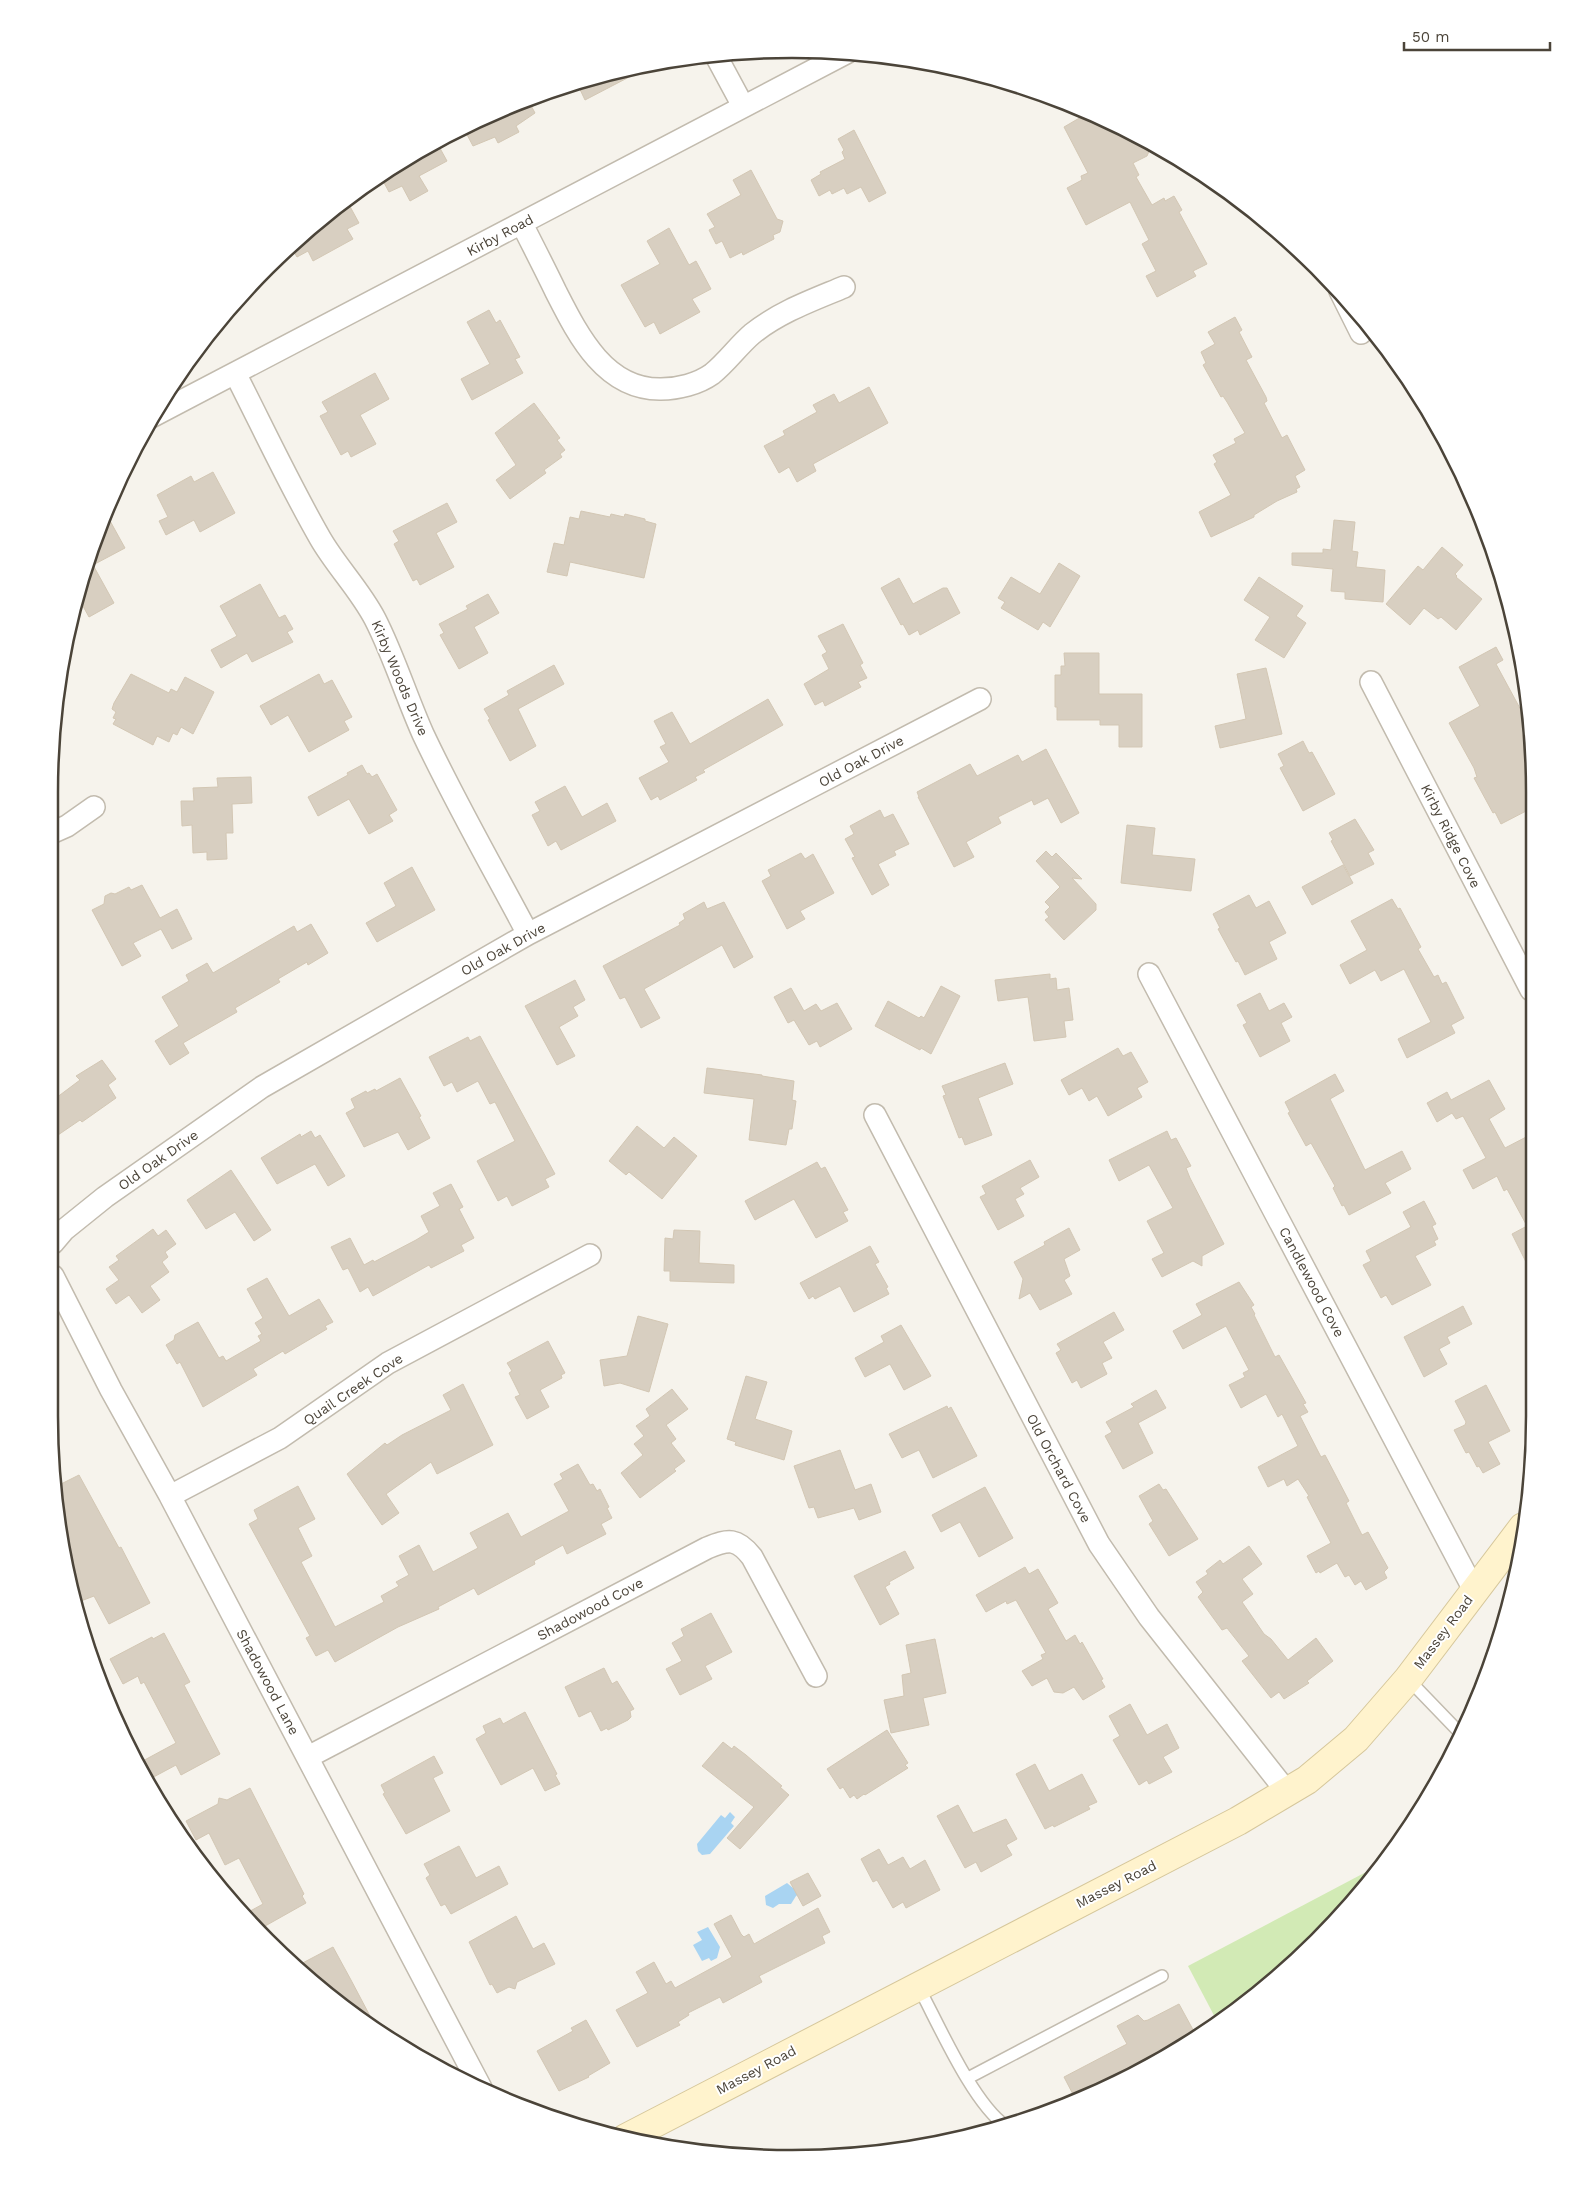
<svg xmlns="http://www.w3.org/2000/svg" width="1584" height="2207" font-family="'Work Sans',sans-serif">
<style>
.green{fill:#d2eab5}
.water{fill:#a9d4f2}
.building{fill:#d8cfc1;stroke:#d3c7b4}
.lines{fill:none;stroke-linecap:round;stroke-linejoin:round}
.lane-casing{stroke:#c2bbae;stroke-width:14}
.street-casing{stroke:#c2bbae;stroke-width:24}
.secondary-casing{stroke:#d6c79b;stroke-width:30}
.lane{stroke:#fff;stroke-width:11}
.street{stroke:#fff;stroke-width:21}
.secondary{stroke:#fff3cd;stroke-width:28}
.labels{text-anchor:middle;stroke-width:4;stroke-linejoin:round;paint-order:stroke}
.street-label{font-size:14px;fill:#4b4439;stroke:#fff}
.rim{fill:none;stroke:#4b4439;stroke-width:2.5}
</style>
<rect width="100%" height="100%" fill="#f6f3ec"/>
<path class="green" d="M1385,1862l-103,112 -64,49 -30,-57z"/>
<path class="water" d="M730,1812l5,5 -4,6 3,3 -24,28 -8,1 -4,-4 -1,-7 24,-29 4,3z
M787,1883l6,5 5,-2 3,7 -5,3 -5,8h-12l-6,4 -7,-3 -1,-9z
M708,1927l12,20 -3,11 -6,3 -2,-3 -7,3 -9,-16 9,-5 -5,-8z"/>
<path class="building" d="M631,70l2,5 -48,25 -8,-17z
M528,100l7,13 -19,13 3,6 -21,11 -3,-6 -22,9 -9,-17z
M1088,113l33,12 24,16 5,8 -3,7 -14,7 6,12 -3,2 16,28 12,-7 1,3 9,-5 8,14 -3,2 28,52 -14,7 3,5 -39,21 -11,-21 10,-5 -14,-27 7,-4 -19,-38 -44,23 -19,-37 15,-8 -1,-4 7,-3 -24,-46z
M854,130l32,63 -17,9 -8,-15 -14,7 -3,-6 -12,6 -2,-4 -11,6 -8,-16 10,-6 -1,-2 25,-13 -3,-7 2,-2 -6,-11z
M436,141l11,20 -28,15 9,15 -18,10 -8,-15 -13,6 -8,-15 35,-26z
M751,170l26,49 6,2 -3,11 -7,3 1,4 -31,16 -1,-3 -12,6 -8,-17 -6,3 -7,-14 6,-3 -8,-13 34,-19 -8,-15z
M347,201l12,22 -12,6 6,10 -40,22 -5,-10 -11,6 -7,-12 12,-12z
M669,228l20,37 7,-4 15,28 -19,10 8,13 -40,22 -6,-12 -9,5 -24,-42 39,-21 -13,-23z
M489,310l7,13 4,-3 20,37 -5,2 8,14 -51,27 -11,-21 29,-15 -23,-42z
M1235,317l7,13 -3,2 13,25 -6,3 20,37 1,4 -3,2 18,35 5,-3 18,35 -10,6 5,11 -4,2 1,3 -20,9 -23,14v2l-43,20 -12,-25 32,-17 -17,-31 3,-2 -4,-7 23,-12 -2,-4 11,-6 -18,-31 -4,-6 -2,1 -18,-32 3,-2 -5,-11 14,-8 -7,-12z
M375,373l14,26 -29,16 16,29 -25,13 -3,-6 -7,4 -21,-39 8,-4 -6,-10z
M869,387l19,36 -75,41 3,7 -19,11 -8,-15 -10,6 -15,-27 21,-11 -2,-4 34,-19 -4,-7 21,-11 5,9z
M534,403l26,35 -3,2 8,10 -5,4 2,3 -18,13 2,3 -36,26 -14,-19 20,-15 -21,-32z
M213,472l22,41 -35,19 -6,-12 -28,15 -7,-14 9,-4 -11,-22 34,-19 3,6z
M447,503l10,19 -21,11 18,34 -34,18 -3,-6 -4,2 -19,-37 5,-3 -6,-10z
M104,510l21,38 -32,17 21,38 -25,14 -11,-20z
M581,511l29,6 1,-3 13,3 1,-3 20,5v2l11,3 -12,54 -74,-16 -3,14 -20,-4 7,-29 10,2 6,-28 9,2z
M1334,520l21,2 -3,29 6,1 -2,15 29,3 -2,32 -38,-3v-7l-14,-1 2,-22 -41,-4v-12h31v-4l8,1z
M1442,547l21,18 -8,9 2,2 -1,1 26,22 -26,31 -15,-13 -3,2 -14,-11 -14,17 -24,-21 32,-38 5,4z
M1059,563l21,13 -30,51 -7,-5 -5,8 -37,-22 4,-6 -7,-4 13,-21 29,17z
M1259,577l44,29 -7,10 10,7 -22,35 -29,-18 15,-23 -26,-17z
M899,578l14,26 30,-16h4l13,25 -40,22 -2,-5 -9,5 -6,-11 -2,1 -20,-37z
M260,584l19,34 6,-3 8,14 -6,3 6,10 -41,20 -5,-9 -26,15 -10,-18 26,-14 -17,-30z
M488,594l11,19 -25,14 14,26 -29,16 -19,-34 4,-2 -5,-9 29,-15 -2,-3z
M843,624l20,39 -3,2 7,13 -9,4 3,5 -36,19 -2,-5 -8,4 -11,-21 25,-15 -7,-14 5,-3 -9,-16z
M1496,647l7,13 -7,4 33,61 1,84 -29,15 -6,-12 -2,1 -19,-35 3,-1 -3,-9 -25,-45 31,-17 -21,-39z
M1064,653h35v41h43v53h-23v-22h-19v-5h-43v-13h-2v-32h6v-9h4z
M554,665l10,19 -46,25 18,37 -26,15 -22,-41 2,-1 -6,-10 25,-14 -2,-4z
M1266,668l16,66 -62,14 -5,-22 31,-7 -9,-45z
M131,674l38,19 2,-4 6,3 8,-15 29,15 -21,42 -12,-7 -4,8 -4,-2 -4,9 -12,-6 -4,9 -40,-21 3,-5 -3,-1 3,-6 -4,-3 2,-6z
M319,674l5,10 8,-4 20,37 -8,4 5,9 -40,22 -21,-37 -17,10 -11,-19z
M768,699l15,26 -80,45 2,2 -10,5 2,3 -37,20 -2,-4 -7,4 -12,-22 30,-16 -9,-15 6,-3 -12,-23 18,-9 18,32z
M1303,741l6,12 3,-1 23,42 -32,17 -23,-43 4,-2 -6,-12z
M1046,749l33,64 -18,10 -13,-25 -14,7 -2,-5 -34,17 3,6 -35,19 8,15 -20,10 -36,-70h1l-2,-5 53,-28 7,12 41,-21 4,7z
M362,765l5,9 2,-1 3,4 5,-3 20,36 -8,5 4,6 -24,13 -20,-35 -31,17 -10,-19 40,-22 -1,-2z
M251,777l1,26 -20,1 1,29h-7l1,26 -20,1v-8l-14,1 -1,-28 -10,1 -1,-25h13l-1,-13 25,-1 -1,-9z
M565,786l17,31 25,-14 9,18 -55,29 -5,-9 -8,5 -16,-31 8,-4 -5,-9z
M880,810l4,8 9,-4 16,30 -15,7 2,4 -18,9 11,21 -17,10 -20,-37 3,-1 -10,-18 9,-5 -4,-8z
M1355,819l19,31 -6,3 6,11 -24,12 -19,-35 2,-1 -4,-7z
M1127,825l28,3 -3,27 43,4 -4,32 -70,-8z
M1046,851l6,6 4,-4 26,26 -10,-1 24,26v6l-32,30 -19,-20 4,-3 -4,-5 5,-5 -5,-5 15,-15 -24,-26z
M801,853l4,6 8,-5 21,39 -34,18 5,8 -18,10 -25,-48 9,-5 -3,-6z
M1343,865l10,18 -41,22 -10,-18z
M412,867l23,43 -58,32 -11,-19 30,-17 -12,-23z
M142,885l18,33 17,-9 15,30 -20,10 -11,-20 -28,14 8,13 -19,10 -30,-56 12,-6 1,-8 6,-3 4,1 14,-7 2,3z
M1249,895l7,13 13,-7 17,32 -17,9 8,17 -32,16 -7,-14 -2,1 -18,-33 2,-1 -7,-14z
M1392,899l6,10 2,-1 21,39 -3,2 16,28 4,-2 4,9 4,-2 18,36 -13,7 4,8 -48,25 -9,-19 33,-17 -27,-53 -23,12 -6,-11 -25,14 -10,-19 27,-15 -16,-29z
M704,902l3,7 17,-7 29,55 -19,11 -12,-23 -78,44 16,29 -19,10 -16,-31 -5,2 -17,-33 77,-41 -1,-2 6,-4 -2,-5z
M311,924l17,29 -20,12 -1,-3 -29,17 2,3 -45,26 2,4 -54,31 6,10 -19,12 -15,-24 24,-15 -17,-29 27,-16 -3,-6 21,-12 6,10 81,-47 3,6z
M1050,974v5l6,-1 1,12 12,-2 4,32 -9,1 2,16 -32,4 -6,-44 -30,4 -3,-21z
M575,980l10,20 -12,7 5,9 -19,11 16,29 -18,9 -32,-59z
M941,986l19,10 -29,58 -10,-6 -1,2 -45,-24 13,-25 31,17 2,-2 3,2z
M791,988l13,23 12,-7 5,7 16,-8 15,26 -32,18 -3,-6 -8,4 -15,-25 -6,3 -14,-26z
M1260,993l9,18 15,-8 8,14 -11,6 9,18 -30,16 -17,-32 4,-2 -10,-18z
M480,1036l75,138 -10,5 4,8 -37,19 -5,-10 -9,5 -21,-40 38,-20 -20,-39 -5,2 -12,-23 -21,11 -5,-10 -8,4 -15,-29 39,-20 2,4z
M1118,1048l5,8 8,-4 17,30 -11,6 5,9 -34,19 -11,-20 -8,5 -7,-13 -13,7 -8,-15z
M102,1060l14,19 -8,6 8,13 -34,24 -2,-2 -22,15 -6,-9v-25l28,-21 -4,-4z
M1005,1063l8,21 -35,14 14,37 -27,10 -3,-8 -3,1 -16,-42 3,-1 -4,-9z
M707,1068l55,7v1l32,5 -2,19 4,1 -4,28h-3l-3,16 -37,-5 5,-41 -50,-6z
M1335,1074l9,17 -14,8 35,71 37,-19 9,18 -26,14 6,10 -42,22 -5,-10 -2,1 -9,-18 2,-2 -24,-43 -5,3 -18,-33 2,-1 -5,-10z
M400,1078l21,38 -2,1 11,21 -22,12 -10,-18 -34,15 -18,-34 9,-5 -4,-9 15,-8 1,2 8,-4 1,2z
M1489,1080l16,29 -16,10 16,29 27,-14v140l-20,-40 15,-8 -20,-37 -3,2 -7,-15 -24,13 -10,-19 23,-12 -23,-42 -7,3 -4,-6 -15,9 -10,-19 20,-11 4,8z
M637,1126l27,22 10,-11 23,19 -35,43 -33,-27 -3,3 -17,-14z
M311,1131l4,7 5,-3 25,41 -17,10 -13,-22 -38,20 -16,-26 39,-24 1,3z
M1167,1131l4,9 5,-2 15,28 -5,2 4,10 34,66 -22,12v10l-9,-5 -31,16 -10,-18 12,-6 -17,-32 26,-13 -24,-43 -30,16 -10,-21z
M1030,1160l9,17 -19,11 4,6 -9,5 9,17 -26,14 -18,-33 6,-3 -4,-8z
M817,1162l4,7 4,-2 23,43 -5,2 5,9 -32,17 -22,-39 -39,21 -10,-19z
M231,1170l40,60 -17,11 -19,-29 -29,17 -19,-29z
M451,1184l12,23 -4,2 15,29 -13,7 3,6 -33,17 -2,-3 -56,31 -5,-9 -8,5 -12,-24 -5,2 -12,-23 19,-9 14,27 9,-5 1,2 42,-22 13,-8 -8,-16 19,-10 -7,-13z
M1424,1201l12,23 -4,2 6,13 -4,2 2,4 -21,11 16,29 -39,20 -6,-10 -5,3 -18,-33 8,-4 -5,-10 45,-24 -8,-15z
M1069,1228l11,22 -16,9 6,17 -6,4 8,14 -32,16 -10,-17 -11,6 4,-20 -9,-17 31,-17 -1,-3z
M153,1229l5,7 8,-6 10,14 -11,8 3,5 -6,5 7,10 -19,14 10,14 -18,13 -13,-18 -13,9 -10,-15 13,-9 -10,-13 10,-7 -3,-4z
M674,1230l26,1 -1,32 35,2v18l-64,-2v-10h-6l1,-33 8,1z
M870,1246l9,16 -4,2 13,23 -2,1 3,6 -35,18 -14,-26 -25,13 -2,-3 -4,3 -9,-16z
M267,1278l22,38 30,-17 14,23 -8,4 2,3 -42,25 -2,-3 -30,18 4,6 -54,32 -23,-45 -3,2 -11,-19 8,-5 1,-5 23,-13 21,36 4,-2 3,5 35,-20 -3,-5 4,-2 -7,-11 8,-5 -16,-29z
M1239,1282l15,23 -3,2 4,7 -1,1 21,42 4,-2 27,48 -3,1 5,8 -8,4 21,41 4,-2 11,21 13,25 -3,2 16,32 6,-3 20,36 -4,4 3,6 -21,12 -5,-9 -6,4 -6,-10 -4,2 -8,-14 -17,10 -1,-2 -3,2 -9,-17 24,-13 -24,-46 2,-1 -11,-17 -11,7 -3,-7 -16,8 -10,-20 40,-21 -16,-32 -4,3 -12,-23 -25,14 -12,-23 16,-8 -2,-4 6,-3 -23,-44 -43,23 -10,-18 29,-16 -6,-11z
M1463,1306l9,18 -25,13 3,6 -11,6 8,15 -23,13 -20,-40z
M1114,1312l10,18 -21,12 9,16 -10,5 5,11 -26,14 -4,-8 -5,3 -16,-30 5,-3 -4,-6z
M638,1316l30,8 -19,68 -29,-9 -16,3 -4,-26 27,-4z
M901,1325l30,51 -27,14 -14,-26 -25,13 -10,-19 29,-16 -3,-6z
M548,1341l17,32 -4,2 1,3 -22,12 9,17 -22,12 -12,-22 5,-2 -11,-22 3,-2 -5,-8z
M746,1376l21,6 -12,37 37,12 -8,29 -49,-15 1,-3 -9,-3z
M463,1384l30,61 -56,29 -6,-12 -45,32 13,19 -17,12 -35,-51 38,-31 2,2 15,-10 49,-25 -8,-15z
M1486,1385l24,46 -22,11 12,22 -17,9 -4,-7 -2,1 -8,-15 -3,1 -12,-23 11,-5 1,-3 -11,-21z
M672,1389l16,20 -22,16 10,14 -5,4 14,18 -11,8 2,2 -36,27 -19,-25 22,-18 -9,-11 10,-8 -8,-10 14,-10 -4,-7z
M1156,1390l10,18 -28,15 15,30 -30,16 -18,-33 7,-4 -6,-10 28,-15 -3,-3z
M947,1406l1,3 3,-2 26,49 -44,22 -14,-28 -17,8 -13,-24z
M840,1450l15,40 16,-6 10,28 -22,8 -5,-12 -36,10 -4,-11 -5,1 -15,-42z
M578,1464l12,21 3,-1 4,7 3,-2 9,18 -2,1 5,10 -11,6 5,10 -39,20 -4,-9 -29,16 1,3 -57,31 -4,-7 -36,19 1,2 -41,18 -63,35 -7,-12 -12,6 -10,-18 4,-2 -61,-112 9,-5 -4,-9 44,-24 17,33 -17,9 14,28 -11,6 34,65 49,-25 -3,-6 18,-10 -3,-4 13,-7 -10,-19 20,-11 14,27 45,-24 -8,-15 38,-20 13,24 48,-26 -15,-27 9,-5 -3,-5z
M79,1475l40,73 2,-1 29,56 -41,21 -15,-28 -21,8 -18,-92v-25z
M1159,1484l4,6 3,-1 32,50 -29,17 -20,-32 4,-3 -14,-25z
M985,1487l28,51 -34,19 -19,-35 -19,10 -9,-17z
M1249,1546l13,18 -20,15 11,15 -11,8 22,32 7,5 17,21 28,-22 17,23 -26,20 2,2 -25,16 -5,-7 -8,6 -29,-37 7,-5 -22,-28 -5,2 -24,-33 5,-5 -7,-10 12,-8 -2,-3 14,-11 3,4z
M905,1551l9,17 -25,14 1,2 -5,3 14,27 -19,11 -26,-49z
M1025,1567l4,7 9,-5 20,34 -10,6 18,32 9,-6 5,9 2,-2 21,37 -2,1 4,7 -22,13 -9,-13 -11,6 -9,-1 -7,-14 -15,8 -10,-15 21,-12 -2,-4 5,-2 -30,-53 -9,4 -1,-3 -20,11 -10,-17z
M711,1613l21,39 -27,14 7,13 -32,16 -14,-26 16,-8 -10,-18 12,-7 -3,-7z
M164,1633l26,49 -6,3 36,69 -39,21 -5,-10 -28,15 -9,-17 37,-20 -32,-61 -3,2 -3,-8 -15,8 -13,-25 42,-22 1,2z
M935,1639l11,54 -23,5 6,27 -38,8 -7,-33 20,-4 -2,-21 9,-2 -5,-28z
M604,1668l8,16 5,-3 17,28 -4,2 1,6 -3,3 -20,10 -1,-2 -6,3 -10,-20 -12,6 -14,-30z
M1130,1704l17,31 20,-11 12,24 -16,9 9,15 -23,12 -2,-4 -8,5 -26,-45 7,-4 -11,-20z
M525,1712l32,62 -2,1 5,9 -15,7 -12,-23 -32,17 -25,-46 10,-6 -3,-7 17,-8 3,6z
M887,1730l21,33 -3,2 3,3 -43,27 -1,-1 -7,5 -3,-4 -4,3 -7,-11 -3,2 -13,-20z
M723,1742l9,7 2,-3 12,9 36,31 -2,1 9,8 -49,54 -13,-11 27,-31 -52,-41z
M434,1756l9,17 -10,5 17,33 -44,23 -23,-40 2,-1 -4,-8z
M1035,1764l14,27 33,-17 15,28 -9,4 2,3 -36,18 -1,-2 -8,4 -29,-55z
M250,1788l54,106 -2,2 4,7 -48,27 -15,-15 20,-11 -24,-46 -14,7 -16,-32 -13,7 -10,-19 32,-17 1,-6 8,2z
M958,1805l15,28 33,-14 11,20 -11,6 6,10 -31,17 -5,-10 -11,6 -28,-52z
M459,1846l17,32 23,-12 9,18 -57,30 -6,-10 -4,2 -15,-28 4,-3 -6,-11z
M879,1849l9,16 15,-8 7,12 15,-9 15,30 -34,18 -3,-6 -10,6 -16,-28 -4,2 -12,-23z
M808,1873l13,23 -18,10 -13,-24z
M818,1908l12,24 -8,4 3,7 -66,33 3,6 -39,21 -3,-6 -32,16 1,2 -11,7 2,3 -43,22 -21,-37 32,-17 -12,-21 18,-10 12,22 5,-3 4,7 57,-31 -18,-33 17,-9 10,19 3,3 5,-3 5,10z
M516,1916l17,33 11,-6 11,21 -38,18 -2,7 -6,-2 -12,6 -5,-9 -2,1 -21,-43z
M333,1947l18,33 28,53 -84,-66z
M1179,2004l18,33 -120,65 -13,-25 63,-33 -10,-18 21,-11 6,6 4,-1z
M586,2020l24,43 -22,13 1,1 -30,14 -22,-40 36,-20 -2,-3z"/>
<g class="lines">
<g class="lane-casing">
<path id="lane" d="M1408,1679l54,56
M918,1986c20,37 55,118 88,140
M968,2078l194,-102"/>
</g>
<g class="street-casing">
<path id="street" d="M715,54l28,52
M522,224c11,22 23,45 34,68 22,43 49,98 105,97 17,0 37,-5 51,-15 15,-12 26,-28 40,-40 27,-22 61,-34 92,-47
M1340,291l21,42
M235,373c28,55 54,111 85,165 16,28 40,52 55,81 19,37 31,77 48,115 32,68 70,134 105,200
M151,417l697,-365
M1371,682l160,308
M49,834l18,-8 27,-19
M1149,974l325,616
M875,1115l224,429 50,73 138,175
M53,1243l11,-13 41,-33 157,-110 266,-153 452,-235
M53,1276l58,114 59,106 311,592
M170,1496l110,-58 108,-75 202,-108
M308,1757l399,-209c22,-9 30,-10 45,9l64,119"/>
</g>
<g class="secondary-casing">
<path id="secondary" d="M626,2138l612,-317 69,-41 49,-41 52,-60 115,-152"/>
</g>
<use href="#lane" class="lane"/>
<use href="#street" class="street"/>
<use href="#secondary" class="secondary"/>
</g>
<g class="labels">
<g class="street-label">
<text transform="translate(500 235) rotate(-28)" y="5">Kirby Road</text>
<text transform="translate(400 678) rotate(67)" y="5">Kirby Woods Drive</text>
<text transform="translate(861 761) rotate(-28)" y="5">Old Oak Drive</text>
<text transform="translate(1451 836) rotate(63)" y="5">Kirby Ridge Cove</text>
<text transform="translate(503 949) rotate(-29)" y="5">Old Oak Drive</text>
<text transform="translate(158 1160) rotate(-35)" y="5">Old Oak Drive</text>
<text transform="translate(1312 1282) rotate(62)" y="5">Candlewood Cove</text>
<text transform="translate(353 1389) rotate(-34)" y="5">Quail Creek Cove</text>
<text transform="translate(1059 1468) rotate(62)" y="5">Old Orchard Cove</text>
<text transform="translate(590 1609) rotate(-28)" y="5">Shadowood Cove</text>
<text transform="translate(1443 1632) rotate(-53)" y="5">Massey Road</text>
<text transform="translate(268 1682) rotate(62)" y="5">Shadowood Lane</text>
<text transform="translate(1116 1884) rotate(-27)" y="5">Massey Road</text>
<text transform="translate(756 2070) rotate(-28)" y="5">Massey Road</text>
</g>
</g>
<path d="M0 0H1584V2207H0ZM792 58H792A734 734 0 0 1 1526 792V1416A734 734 0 0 1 792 2150H792A734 734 0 0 1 58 1416V792A734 734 0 0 1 792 58Z" fill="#fff" fill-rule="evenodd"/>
<path class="rim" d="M792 58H792A734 734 0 0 1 1526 792V1416A734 734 0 0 1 792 2150H792A734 734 0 0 1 58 1416V792A734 734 0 0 1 792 58Z"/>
<path d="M1404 42v8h146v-8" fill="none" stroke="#4b4439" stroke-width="2.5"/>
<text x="1412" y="42" font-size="15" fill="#4b4439" stroke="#ffffff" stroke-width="4" paint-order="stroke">50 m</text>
</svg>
